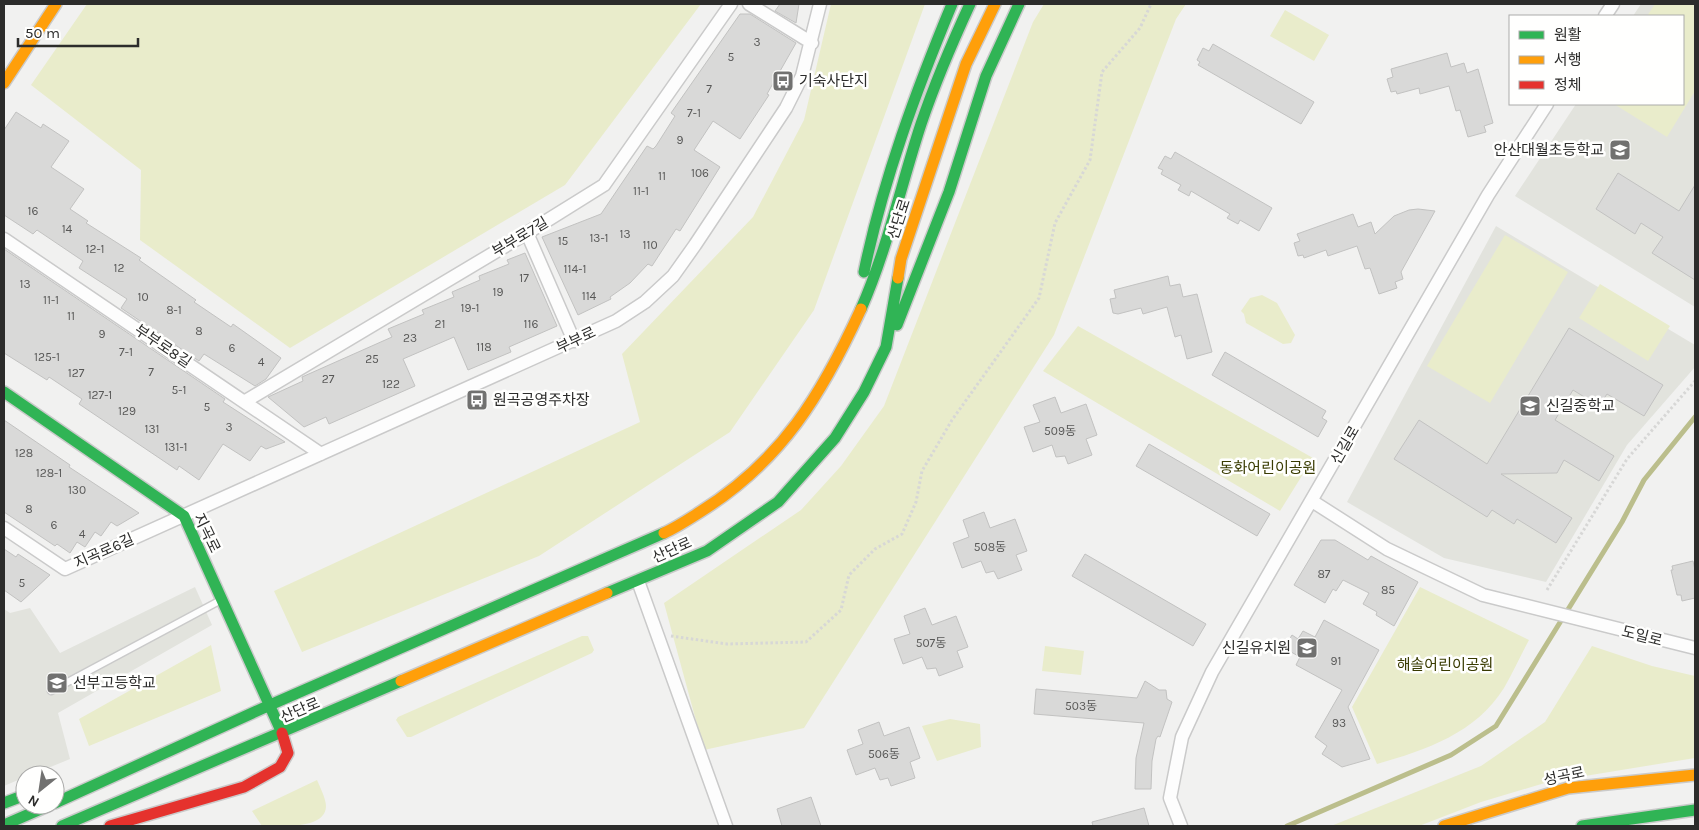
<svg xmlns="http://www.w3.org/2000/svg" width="1699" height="830" font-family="Karla,'Noto Sans KR',sans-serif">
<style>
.built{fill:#e2e3dd}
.green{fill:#e9eccb}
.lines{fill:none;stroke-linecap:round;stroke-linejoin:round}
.stream{stroke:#bbbe8c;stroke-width:5}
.building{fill:#d9d9d8;stroke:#c2c2c1}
.lane-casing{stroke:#cacaca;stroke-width:9}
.street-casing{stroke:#cacaca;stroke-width:15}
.fast-casing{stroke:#cacaca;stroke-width:14}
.slow-casing{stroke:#cacaca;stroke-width:14}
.jam-casing{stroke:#cacaca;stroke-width:14}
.path{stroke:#d7d7d6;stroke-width:3;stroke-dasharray:2.5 2.5;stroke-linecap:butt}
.lane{stroke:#fdfdfd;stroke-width:6}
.street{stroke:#fdfdfd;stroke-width:12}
.fast{stroke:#30b455;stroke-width:11}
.slow{stroke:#ff9f0a;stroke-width:11}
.jam{stroke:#e5322d;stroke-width:11}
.labels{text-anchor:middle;stroke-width:5;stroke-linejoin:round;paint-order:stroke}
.number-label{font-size:12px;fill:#585857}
.poi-label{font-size:15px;fill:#2c2c2b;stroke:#fffffe;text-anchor:start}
.street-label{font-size:15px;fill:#2c2c2b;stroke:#fffffe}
.park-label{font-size:15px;fill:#393b01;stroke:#fffffe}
</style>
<rect width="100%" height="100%" fill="#f1f1f0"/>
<path class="built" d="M1641,4h54v303l-180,-111 61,-92h107v-88h-50z
M1496,226l199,119v22l-68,78 -81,137 -102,-24 -97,-56z
M195,587l17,38 -154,88 12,46 -39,16h-6v2l-21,9v-177l6,4 20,-5 30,45z"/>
<path class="green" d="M87,4h614l-136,181 -275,163 -150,-108 1,-70 -110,-85z
M831,4h94l-111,306 -84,122 -191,124 -237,96 -28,-61 366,-169 -18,-68 131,-137 51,-97z
M1044,4h142l-10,15 -122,316 -250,393 -100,22 -40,-147 137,-93 40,-44 43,-60 149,-384z
M1655,4h40v87l-28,46 -53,-33h69v-88h-36z
M1285,10l44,25 -15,26 -44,-25z
M1505,235l63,37 -78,131 -63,-37z
M1600,284l70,42 -22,35 -69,-43z
M1262,295l15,8 18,32 -4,8 -8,1 -37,-21 -2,-9 -3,-3 9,-13z
M1078,326l235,132 -33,53 -237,-140z
M1420,587l109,53c-8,15 -16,32 -25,48 -28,45 -78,62 -127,76l-25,-57z
M582,636h6l6,14 -2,3 -181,84h-4l-11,-17 2,-3z
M211,645l10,46 -132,55 -10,-27z
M1045,646l39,5 -3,24 -39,-4z
M1592,646l60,20 43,10v82l-147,24 -67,20 -62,24h-88l150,-60 64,-44z
M950,719l30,5 1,23 -44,14 -15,-35z
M317,780c3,7 9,19 9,26 0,24 -47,20 -64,20l-10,-15z"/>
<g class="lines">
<path class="stream" d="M1287,826l164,-71 45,-29 126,-204 22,-42 51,-63"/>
</g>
<path class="building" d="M780,4h19l-3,19 -21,-12z
M740,14h10l46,29 -29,51 2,1 -29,44 -27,-18 -19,29 26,17 -40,64 -4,-2 -24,37 -4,-2 -18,19 -20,14 1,2 -33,16 -36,-78 59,-23 46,-68 6,3 3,-3 19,-30 -4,-3z
M1213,44l101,58 -13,22 -103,-59 2,-3 -3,-2 6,-12 6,3z
M1447,53l4,14 13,-4 3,10 11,-4 15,54 -9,3 2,6 -18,5 -8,-27 -4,1 -7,-25 -29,8 -1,-6 -22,6 -1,-3 -5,1 -4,-13 6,-2 -2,-8z
M16,112l25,16 2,-4 26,17 -18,26 33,22 -14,20 18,12 -2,2 55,35 -2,2 57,40 -2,2 37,25 2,-3 48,34 -15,21 -11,7 -51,-32 -5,7 -78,-53 6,-9 -48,-31 4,-7 -46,-31 -4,4 -29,-19v-85z
M1175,152l97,56 -13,23 -19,-11 -2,4 -11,-6 3,-4 -39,-23 -2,5 -11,-6 3,-5 -20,-11 2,-4 -5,-2 7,-12 6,3z
M1618,173l61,38 16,-26v95l-43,-27 11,-16 -22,-14 -6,11 -39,-25z
M1418,209l17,2 -34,61 2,7 -8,3 2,6 -18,6 -9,-26 -5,1 -8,-23 -29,10 -2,-6 -22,8 -1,-3 -5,1 -4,-13 6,-2 -3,-7 56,-20 5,13 13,-5 4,12 19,-18 15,-6z
M4,249l221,150 -2,3 62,40 -19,7 -5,-3 -11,15 -27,-17 -24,36 -20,-14 -2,4 -98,-66 3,-5 -33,-22 -2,3 -43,-27z
M525,253l32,73 -48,21 2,5 -43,18 -14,-33 -51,22 12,27 -86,38 -3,-7 -22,10 -36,-30 35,-16 -1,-4 90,-40 -4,-8 36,-15 -2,-4 32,-13 -2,-5 28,-12 -1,-4 30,-12 -2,-4z
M1168,276l2,10 10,-2 3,13 14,-3 15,58 -25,7 -6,-24 -6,2 -8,-30 -24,7 -2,-6 -23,6 -5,-1 -3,-14 6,-1 -2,-8z
M1569,328l94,57 -19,31 -37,-22 -8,12 -26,-16 -18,30 59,36 -15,25 -35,-21 -7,13 -56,1 71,44 -16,25 -39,-24 -3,5 -22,-14 -5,7 -93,-58 25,-39 68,44z
M1225,352l101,59 -4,7 5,3 -9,16 -106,-62z
M1055,397l6,16 25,-9 11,31 -11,4 6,16 -24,9 -3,-8 -9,1 -4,-12 -19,7 -9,-25 16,-5 -7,-17z
M4,420l66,45 -1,2 70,46 -22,13 -6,-4 -10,14 -6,-4 -10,15 -8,-5 -7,11 -13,-9 -2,2 -51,-34z
M1149,444l121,70 -13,22 -121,-70z
M984,512l6,16 25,-9 12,32 -11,4 6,15 -24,9 -4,-8 -8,2 -5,-12 -19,7 -9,-25 16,-6 -6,-17z
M1321,540h14l33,20 3,-4 47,26 -24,44 -18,-11 1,-3 -14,-8 6,-11 -26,-13 -7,11 -3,-2 -8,14 -31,-18z
M4,549l12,8 2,-3 32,21 -29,27 -17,-12z
M1085,554l121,70 -13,22 -121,-70z
M1693,561l2,9v28l-13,3 -1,-6h-4l-6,-25h2l-1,-4z
M925,608l7,17 24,-9 12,31 -11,4 6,16 -24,9 -3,-8 -9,1 -5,-12 -19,7 -9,-25 16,-5 -6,-18z
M1324,620l55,30 -31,57 22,52 -28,8 -20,-13 5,-8 -12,-9 27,-47 -46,-25 4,-8 -16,-9 8,-13 6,4 5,-8 12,6z
M1145,681l14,9h7l1,9 5,3 -12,35 -2,-1 -2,3 -4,22 -1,28h-16l1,-31 8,-35 -110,-9 2,-25 101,9z
M879,722l5,14 25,-9 11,31 -10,4 5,16 -24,8 -3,-8 -8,2 -5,-12 -19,7 -9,-25 16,-6 -5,-14z
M811,797l10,29h-39l-5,-17z
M1144,808l5,18h-56l-1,-4z"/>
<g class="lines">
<g class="lane-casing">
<path id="lane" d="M51,691l170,-91"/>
</g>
<g class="street-casing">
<path id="street" d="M749,4l63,39
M1605,16l8,-12
M527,233l47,108
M4,239l317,215
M244,402l283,-169 77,-48 127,-181
M1312,501l75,48 96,46 212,53
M4,528l61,41 551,-248 29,-19 28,-26 22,-31 91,-137 16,-32 18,-72
M638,581l88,245
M1181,826l-11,-28 12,-61 30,-65 276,-477 59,-91"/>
</g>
<g class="fast-casing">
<path id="fast" d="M864,272c19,-92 52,-181 88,-268
M861,309c26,-59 40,-124 60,-185 14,-41 31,-81 49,-120
M897,325l52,-133 37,-116 33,-72
M4,392l180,124 98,217
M607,593l100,-42 71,-49 57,-64 29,-46 22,-45 12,-69
M4,803l21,-8
M55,803l215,-98 394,-172
M4,825l46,-20
M62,826l339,-145
M1582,826l113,-16"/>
</g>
<g class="slow-casing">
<path id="slow" d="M4,83l52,-79
M898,278l3,-19 65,-195 29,-60
M664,533c13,-6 25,-14 36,-21 82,-51 122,-118 161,-203
M401,681l206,-88
M1444,826l124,-38 127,-13"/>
</g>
<g class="jam-casing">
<path id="jam" d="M110,826l134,-39 36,-20 8,-14 -6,-20"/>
</g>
<path class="path" d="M1547,590l80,-131 68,-78
M671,636l56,8 79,-2 35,-32 8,-35 26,-26 27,-15 14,-32 6,-31 30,-51 87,-122 16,-75 35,-63 12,-88 38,-44 11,-24"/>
<use href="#lane" class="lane"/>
<use href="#street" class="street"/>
<use href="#fast" class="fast"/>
<use href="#slow" class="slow"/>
<use href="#jam" class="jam"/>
</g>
<defs>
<g id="bus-square" transform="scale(1.125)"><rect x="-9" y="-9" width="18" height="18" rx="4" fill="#717170" stroke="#fffffe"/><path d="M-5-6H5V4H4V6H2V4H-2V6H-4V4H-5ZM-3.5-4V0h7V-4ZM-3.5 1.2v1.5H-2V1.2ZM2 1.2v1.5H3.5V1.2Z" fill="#fff"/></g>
<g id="school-square" transform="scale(1.125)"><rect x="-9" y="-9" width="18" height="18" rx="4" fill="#717170" stroke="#fffffe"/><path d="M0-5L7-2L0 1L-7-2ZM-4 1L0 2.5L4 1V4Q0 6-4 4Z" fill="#fff"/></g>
</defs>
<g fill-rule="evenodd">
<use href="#bus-square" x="783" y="81"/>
<use href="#school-square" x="1620" y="150"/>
<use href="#bus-square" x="477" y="400"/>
<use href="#school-square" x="1530" y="406"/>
<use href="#school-square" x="1307" y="648"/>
<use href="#school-square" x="57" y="683"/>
</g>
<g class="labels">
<g class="number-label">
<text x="757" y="46">3</text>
<text x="731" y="61">5</text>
<text x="709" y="93">7</text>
<text x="694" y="117">7-1</text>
<text x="680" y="144">9</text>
<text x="700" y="177">106</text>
<text x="662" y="180">11</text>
<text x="641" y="195">11-1</text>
<text x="33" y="215">16</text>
<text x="67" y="233">14</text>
<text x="625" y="238">13</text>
<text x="599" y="242">13-1</text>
<text x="563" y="245">15</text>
<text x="650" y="249">110</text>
<text x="95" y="253">12-1</text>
<text x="119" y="272">12</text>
<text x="575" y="273">114-1</text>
<text x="524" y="282">17</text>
<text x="25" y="288">13</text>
<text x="498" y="296">19</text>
<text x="589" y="300">114</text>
<text x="143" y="301">10</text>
<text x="51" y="304">11-1</text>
<text x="470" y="312">19-1</text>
<text x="174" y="314">8-1</text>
<text x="71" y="320">11</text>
<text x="440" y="328">21</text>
<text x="531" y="328">116</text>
<text x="199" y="335">8</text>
<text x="102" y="338">9</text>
<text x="410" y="342">23</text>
<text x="484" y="351">118</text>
<text x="232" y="352">6</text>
<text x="126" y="356">7-1</text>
<text x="47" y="361">125-1</text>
<text x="372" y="363">25</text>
<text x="261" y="366">4</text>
<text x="151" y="376">7</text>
<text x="76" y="377">127</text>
<text x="328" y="383">27</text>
<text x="391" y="388">122</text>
<text x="179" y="394">5-1</text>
<text x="100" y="399">127-1</text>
<text x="207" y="411">5</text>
<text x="127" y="415">129</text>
<text x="229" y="431">3</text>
<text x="152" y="433">131</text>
<text x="1060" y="435">509동</text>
<text x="176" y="451">131-1</text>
<text x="24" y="457">128</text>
<text x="49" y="477">128-1</text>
<text x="77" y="494">130</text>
<text x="29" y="513">8</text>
<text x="54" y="529">6</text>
<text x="82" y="538">4</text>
<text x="990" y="551">508동</text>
<text x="1324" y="578">87</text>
<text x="22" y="587">5</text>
<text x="1388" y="594">85</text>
<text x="931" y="647">507동</text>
<text x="1336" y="665">91</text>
<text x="1081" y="710">503동</text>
<text x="1339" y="727">93</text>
<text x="884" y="758">506동</text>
</g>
<g class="poi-label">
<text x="799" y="86">기숙사단지</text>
<text x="1604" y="155" text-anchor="end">안산대월초등학교</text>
<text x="493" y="405">원곡공영주차장</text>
<text x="1546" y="411">신길중학교</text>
<text x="1291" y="653" text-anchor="end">신길유치원</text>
<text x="73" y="688">선부고등학교</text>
</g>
<g class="street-label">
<text transform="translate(899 219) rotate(-72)" y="5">산단로</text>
<text transform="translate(520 237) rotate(-31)" y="5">부부로7길</text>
<text transform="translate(576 340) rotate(-25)" y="5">부부로</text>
<text transform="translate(163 346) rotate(34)" y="5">부부로8길</text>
<text transform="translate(1345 445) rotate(-60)" y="5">신길로</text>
<text transform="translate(207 533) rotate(64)" y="5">지곡로</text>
<text transform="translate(672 550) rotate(-24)" y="5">산단로</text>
<text transform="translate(104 551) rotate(-24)" y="5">지곡로6길</text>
<text transform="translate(1642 636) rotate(14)" y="5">도일로</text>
<text transform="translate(300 710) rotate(-23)" y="5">산단로</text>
<text transform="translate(1564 776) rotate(-12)" y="5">성곡로</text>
</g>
<g class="park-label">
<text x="1268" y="473">동화어린이공원</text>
<text x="1445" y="670">해솔어린이공원</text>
</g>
</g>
<rect width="1699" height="830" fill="none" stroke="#2c2c2b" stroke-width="10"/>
<rect x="1509" y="15" width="175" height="90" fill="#fffffe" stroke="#ababaa"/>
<rect x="1519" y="31" width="25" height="8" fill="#30b455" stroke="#ababaa"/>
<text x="1554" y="40" font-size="15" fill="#2c2c2b">원활</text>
<rect x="1519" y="56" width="25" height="8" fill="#ff9f0a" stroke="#ababaa"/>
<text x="1554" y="65" font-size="15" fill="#2c2c2b">서행</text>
<rect x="1519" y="81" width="25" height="8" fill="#e5322d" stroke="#ababaa"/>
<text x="1554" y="90" font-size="15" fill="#2c2c2b">정체</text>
<g transform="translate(40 790) rotate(210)"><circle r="24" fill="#fffffe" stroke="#ababaa"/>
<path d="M0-4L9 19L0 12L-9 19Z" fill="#717170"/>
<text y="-8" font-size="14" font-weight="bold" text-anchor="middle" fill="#2c2c2b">N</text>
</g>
<path d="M18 38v8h120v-8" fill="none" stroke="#2c2c2b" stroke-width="2.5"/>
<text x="25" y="38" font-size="15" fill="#2c2c2b" stroke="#fffffe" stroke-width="4" paint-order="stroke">50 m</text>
</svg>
